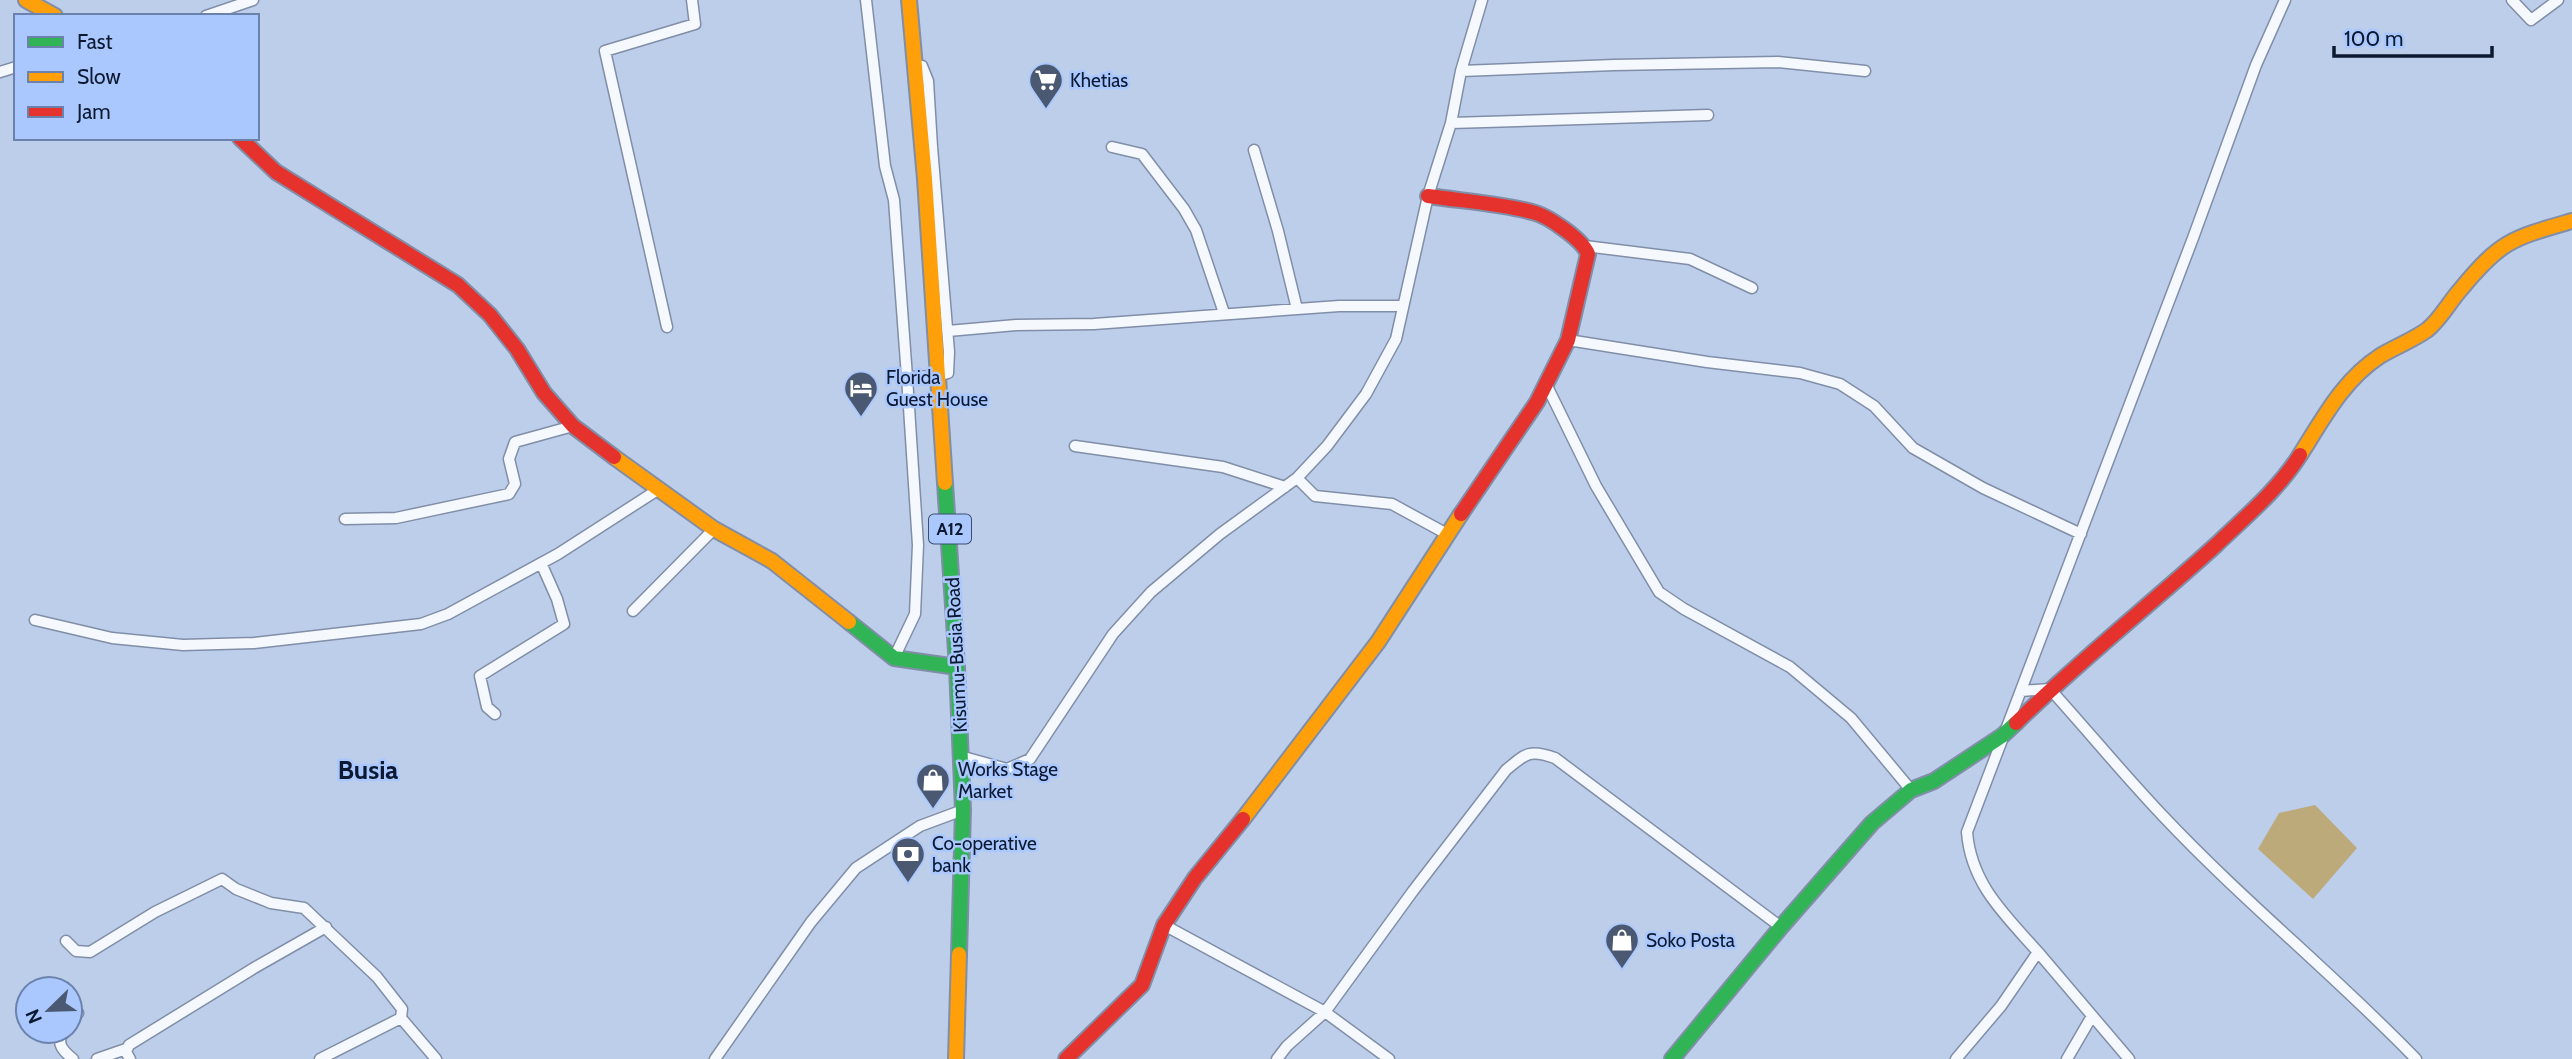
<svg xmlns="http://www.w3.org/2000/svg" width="2572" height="1059" font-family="Cabin,sans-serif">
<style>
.forest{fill:#bdaa7b}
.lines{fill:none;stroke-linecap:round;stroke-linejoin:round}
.street-casing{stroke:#808ea7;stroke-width:13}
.fast-casing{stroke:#808ea7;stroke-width:18}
.slow-casing{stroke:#808ea7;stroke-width:18}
.jam-casing{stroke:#808ea7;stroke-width:18}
.street{stroke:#f5f8fc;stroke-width:10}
.fast{stroke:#30b455;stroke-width:14}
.slow{stroke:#ff9f0a;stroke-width:14}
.jam{stroke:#e5322d;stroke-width:14}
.labels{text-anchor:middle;stroke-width:5;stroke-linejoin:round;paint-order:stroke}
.shield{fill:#aac8fe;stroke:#3b4e6e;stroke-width:2}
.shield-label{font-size:18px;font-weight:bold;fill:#0c1931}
.poi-label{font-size:19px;fill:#0c1931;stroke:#aac8fe;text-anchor:start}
.street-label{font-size:19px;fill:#0c1931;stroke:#aac8fe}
.district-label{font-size:26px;font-weight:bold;fill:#0c1931;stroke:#aac8fe}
</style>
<rect width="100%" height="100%" fill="#bdceeb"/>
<path class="forest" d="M2315,805l42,43 -44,51 -55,-50 21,-36z"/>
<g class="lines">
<g class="street-casing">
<path id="street" d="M866,0l19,166 9,34 13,177 30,-1 11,-3 1,-21 -17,-205 -4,-66 -6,-15h-7
M2512,0l19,20 27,-20
M206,16l47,-16
M1461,71l153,-6 164,-3 87,9
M0,72l16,-5
M1451,123l257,-8
M1112,147l30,7 42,55 12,21 28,83
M1254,150l24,81 19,78
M1585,246l105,13 62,29
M667,327l-62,-276 90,-27 -3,-24
M948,331l68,-6 78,-1 245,-18h63
M1568,340l139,22 93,11 40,11 34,22 39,42 70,40 98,46
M1546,384l50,102 63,106 25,17 106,58 61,51 60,72
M1075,446l148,21 62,20
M1297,478l18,18 77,8 55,30
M345,519l51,-1 113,-24 6,-10 -6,-25 6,-17 58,-16
M633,611l81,-82
M35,620l77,18 71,7 71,-2 167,-19 27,-10 110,-60 101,-65
M894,658l21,-44 3,-69 -11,-168
M2021,691l29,-2c38,42 74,86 113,127 80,85 172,159 253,243
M495,714l-8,-7 -7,-31 84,-52 -7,-25 -16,-36
M960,756l47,13 23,-10 83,-125 38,-42 69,-58 77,-56 30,-32 39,-52 30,-55 32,-143 23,-73 10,-52 21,-71
M1164,925l161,87 64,47
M66,941l10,10 14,1 65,-40 67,-33 14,10 35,14 33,5 73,69 25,32 -1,9 35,41
M2038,952l91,107
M70,1024l8,-11
M64,1031c-9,12 -1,20 9,28
M97,1059l29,-10
M130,1059l-4,-7 3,-7 125,-77 72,-41
M320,1059l81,-41
M715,1059l96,-137 45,-54 64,-42 43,-16
M1277,1059l10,-13 38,-34 88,-121 93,-121c20,-17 24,-21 49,-12l226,169
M1956,1059l45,-53 37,-54c-33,-37 -67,-68 -71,-120l226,-594 63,-173 29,-65
M2067,1059l25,-43"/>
</g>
<g class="fast-casing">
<path id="fast" d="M945,483l12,184 6,143 -4,144
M849,622l45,36 63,9
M1672,1059l109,-132 91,-104 39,-33 23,-9 68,-45 14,-13"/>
</g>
<g class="slow-casing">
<path id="slow" d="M26,0l29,16
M909,0l16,179 20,304
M2300,455c23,-36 43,-75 80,-99 15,-9 33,-16 47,-26 13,-10 23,-29 34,-41 40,-49 52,-51 111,-68
M614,457l100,72 58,32 77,61
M1243,819l135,-177 83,-128
M956,1059l3,-105"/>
</g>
<g class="jam-casing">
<path id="jam" d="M240,138l36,34 182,113 32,30 27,34 27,44 29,33 41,31
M1428,196c34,5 71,7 104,16 15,3 51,28 56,42l-20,86 -31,62 -76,112
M2016,723c64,-63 134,-118 200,-178 29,-28 62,-55 84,-90
M1066,1059l76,-74 22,-60 31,-47 48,-59"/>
</g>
<use href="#street" class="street"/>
<use href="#fast" class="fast"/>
<use href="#slow" class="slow"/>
<use href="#jam" class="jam"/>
</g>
<defs>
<g id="supermarket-pin" transform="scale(1.75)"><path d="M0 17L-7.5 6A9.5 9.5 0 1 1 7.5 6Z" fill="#4a5872" stroke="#aac8fe"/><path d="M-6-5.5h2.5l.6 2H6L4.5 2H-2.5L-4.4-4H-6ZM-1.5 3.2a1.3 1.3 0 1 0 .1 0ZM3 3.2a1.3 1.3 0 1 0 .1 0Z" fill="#fff"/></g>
<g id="hotel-pin" transform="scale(1.75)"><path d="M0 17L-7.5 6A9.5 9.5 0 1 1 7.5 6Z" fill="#4a5872" stroke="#aac8fe"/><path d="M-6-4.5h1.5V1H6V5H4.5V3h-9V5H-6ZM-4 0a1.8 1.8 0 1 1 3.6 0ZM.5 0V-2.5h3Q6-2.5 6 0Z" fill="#fff"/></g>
<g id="shop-pin" transform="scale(1.75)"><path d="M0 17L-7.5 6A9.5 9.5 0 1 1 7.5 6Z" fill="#4a5872" stroke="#aac8fe"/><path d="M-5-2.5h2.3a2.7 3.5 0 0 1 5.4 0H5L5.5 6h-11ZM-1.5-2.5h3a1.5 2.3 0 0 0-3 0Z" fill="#fff"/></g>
<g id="bank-pin" transform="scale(1.75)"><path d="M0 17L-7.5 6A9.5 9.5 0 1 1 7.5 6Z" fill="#4a5872" stroke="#aac8fe"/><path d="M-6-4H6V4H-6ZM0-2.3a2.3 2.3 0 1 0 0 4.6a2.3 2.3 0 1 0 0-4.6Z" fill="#fff"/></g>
</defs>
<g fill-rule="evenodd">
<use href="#supermarket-pin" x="1046" y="80"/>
<use href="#hotel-pin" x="861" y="388"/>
<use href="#shop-pin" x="933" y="780"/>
<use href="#bank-pin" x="908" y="854"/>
<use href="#shop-pin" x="1622" y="940"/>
</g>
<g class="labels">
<rect class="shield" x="929" y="514.5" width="42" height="29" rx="5"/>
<g class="shield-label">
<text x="950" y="535">A12</text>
</g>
<g class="poi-label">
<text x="1070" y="87">Khetias</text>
<text x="886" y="384">Florida<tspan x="886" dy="22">Guest House</tspan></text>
<text x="958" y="776">Works Stage<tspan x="958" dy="22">Market</tspan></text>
<text x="932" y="850">Co-operative<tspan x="932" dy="22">bank</tspan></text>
<text x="1646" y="947">Soko Posta</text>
</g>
<g class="street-label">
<text transform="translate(956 655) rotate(-93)" y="7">Kisumu-Busia Road</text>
</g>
<g class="district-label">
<text x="368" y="779">Busia</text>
</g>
</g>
<rect x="14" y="14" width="245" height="126" fill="#aac8fe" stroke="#6b82ac" stroke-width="2"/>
<rect x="28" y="37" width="35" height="10" fill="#30b455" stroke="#6b82ac" stroke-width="2"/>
<text x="77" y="49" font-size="21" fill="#0c1931">Fast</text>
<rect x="28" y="72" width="35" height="10" fill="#ff9f0a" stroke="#6b82ac" stroke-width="2"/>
<text x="77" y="84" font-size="21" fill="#0c1931">Slow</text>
<rect x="28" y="107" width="35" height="10" fill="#e5322d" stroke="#6b82ac" stroke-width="2"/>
<text x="77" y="119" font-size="21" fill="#0c1931">Jam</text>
<g transform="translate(49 1010) rotate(247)"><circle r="33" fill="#aac8fe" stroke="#6b82ac" stroke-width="2"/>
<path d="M0-5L12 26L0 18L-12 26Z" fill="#4a5872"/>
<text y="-10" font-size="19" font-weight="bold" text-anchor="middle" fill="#0c1931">N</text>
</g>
<path d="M2334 46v10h158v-10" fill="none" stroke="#0c1931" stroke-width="3.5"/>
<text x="2344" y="46" font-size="21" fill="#0c1931" stroke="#aac8fe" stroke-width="5" paint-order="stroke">100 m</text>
</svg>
